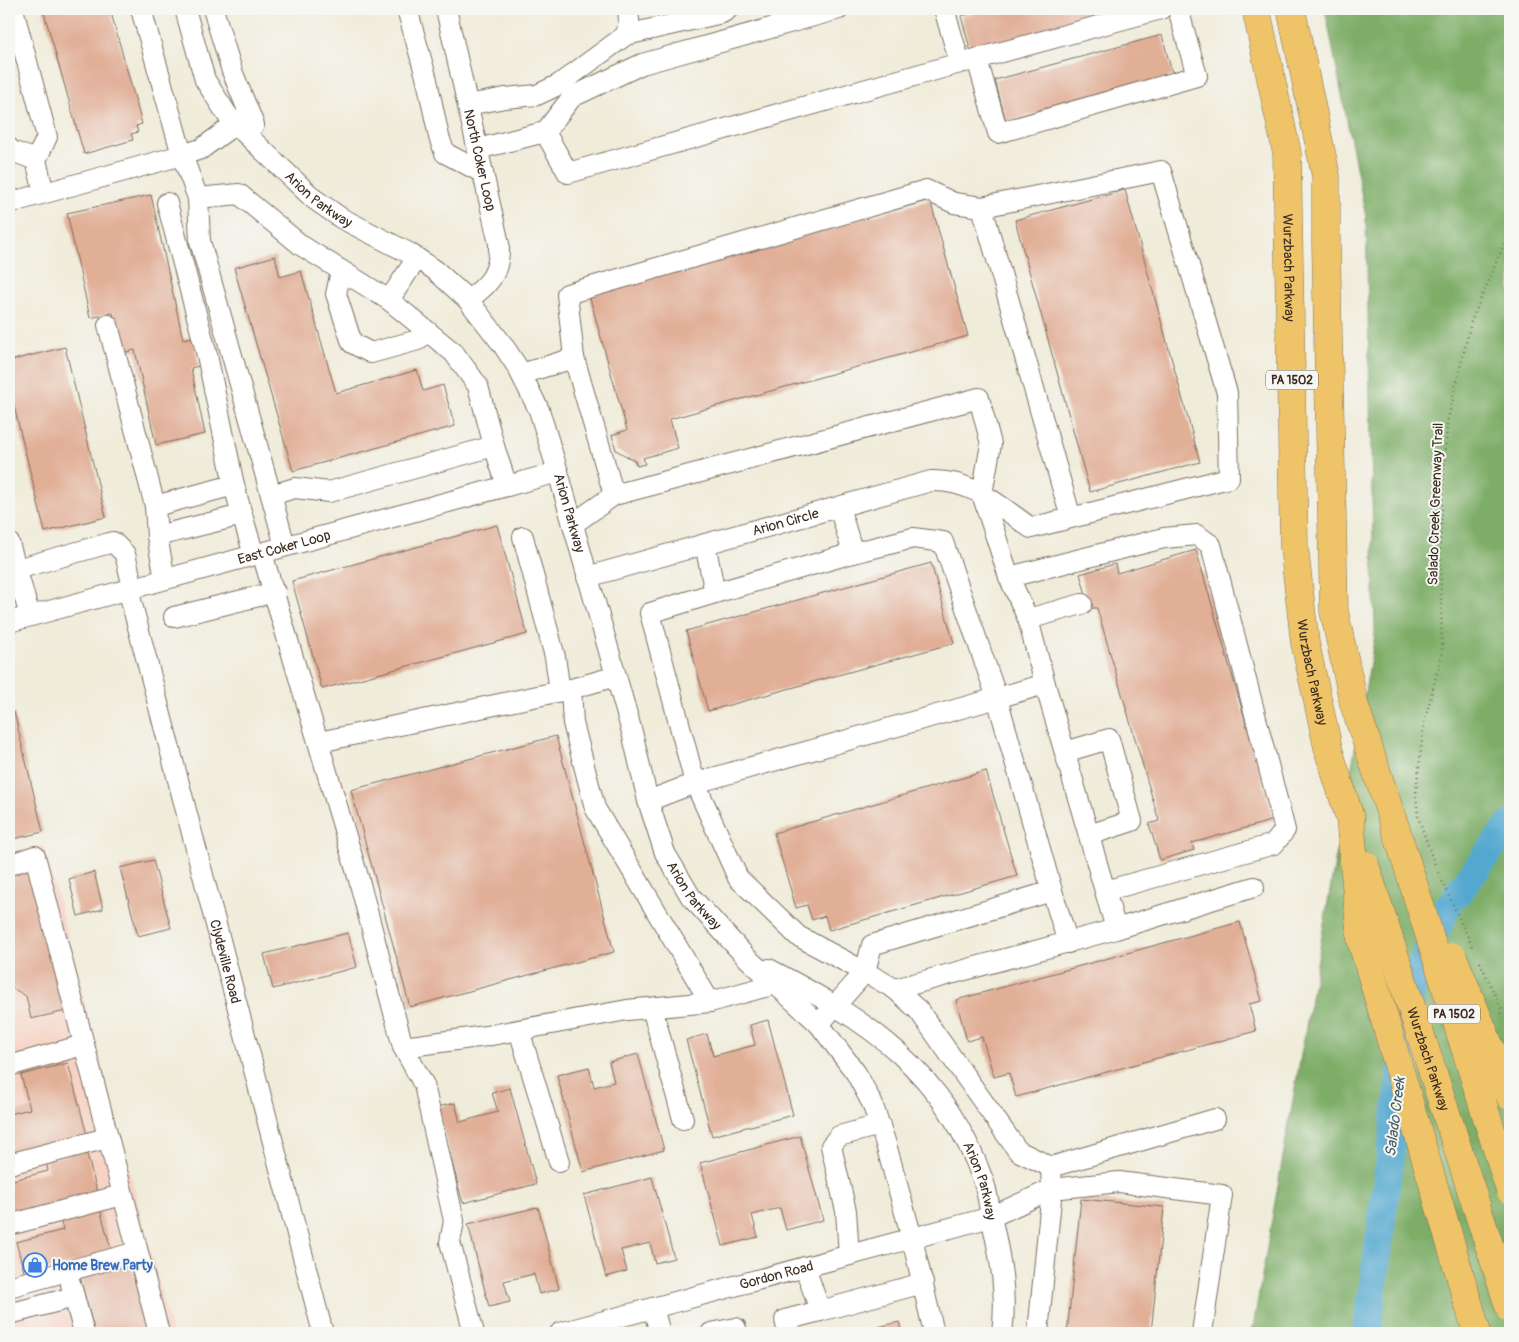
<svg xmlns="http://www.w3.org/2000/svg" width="1519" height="1342" font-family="Pangolin,sans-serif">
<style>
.built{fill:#f6d2c3}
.forest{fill:#7ead67;stroke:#5c6c42}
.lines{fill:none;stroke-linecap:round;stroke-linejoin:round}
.river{stroke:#53a8cf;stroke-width:28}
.building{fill:#e1ae96}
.minor-casing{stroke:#7a6e60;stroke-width:22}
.highway-casing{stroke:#7a6e60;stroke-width:29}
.path{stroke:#7a6e60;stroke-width:2.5;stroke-dasharray:1 4;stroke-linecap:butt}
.minor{stroke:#fff;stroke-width:20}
.highway{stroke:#efc469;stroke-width:28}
.highway-bridge-casing{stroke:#7a6e60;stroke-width:29;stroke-linecap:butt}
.highway-bridge{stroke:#efc469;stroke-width:28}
.labels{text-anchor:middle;stroke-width:4;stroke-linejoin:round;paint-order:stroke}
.shield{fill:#f6f6f2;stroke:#73675e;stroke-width:1}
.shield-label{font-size:12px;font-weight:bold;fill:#3b2a1e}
.street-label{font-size:14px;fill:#3b2a1e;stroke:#f6f6f2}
.shop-label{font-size:14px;font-weight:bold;fill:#366cbe;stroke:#f6f6f2;text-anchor:start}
.water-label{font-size:15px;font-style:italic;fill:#455c65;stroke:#f6f6f2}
</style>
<rect width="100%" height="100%" fill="#f6f6f2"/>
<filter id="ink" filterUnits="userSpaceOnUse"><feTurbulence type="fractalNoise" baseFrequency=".02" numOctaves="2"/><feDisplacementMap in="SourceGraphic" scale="10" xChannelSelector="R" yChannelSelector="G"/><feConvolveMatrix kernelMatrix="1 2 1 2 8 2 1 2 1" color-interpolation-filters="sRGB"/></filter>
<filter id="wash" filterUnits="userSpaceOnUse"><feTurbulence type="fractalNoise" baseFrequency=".0096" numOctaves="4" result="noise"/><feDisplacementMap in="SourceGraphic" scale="20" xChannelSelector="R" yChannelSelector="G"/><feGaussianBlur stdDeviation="1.12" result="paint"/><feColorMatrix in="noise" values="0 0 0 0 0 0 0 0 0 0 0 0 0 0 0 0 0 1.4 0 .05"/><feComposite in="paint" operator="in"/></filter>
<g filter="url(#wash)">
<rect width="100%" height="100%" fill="#f0ecda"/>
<path class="built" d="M44,846l128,487h-163v-477z"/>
<path class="forest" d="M1325,9h185v1324h-258l123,-698 -9,-418z"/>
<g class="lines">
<path class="river" d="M1457,894l53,-70
M1367,1333l46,-352 34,-74"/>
</g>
<g id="blocks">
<path class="building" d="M43,9h67l32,115 -6,2 2,6 -7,2 2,6 -49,14z
M988,9h140l-157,43 -10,-36z
M1162,35l11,41 -167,46 -11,-42z
M1125,190l75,272 -110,30 -75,-272z
M151,195l32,144 10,-2 6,29 -8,2 14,66 -49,11 -21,-95 -13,3 -9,-40 -23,5 -23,-105z
M930,200l38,136 -298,83 8,29 -35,10 2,6 -8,2 -2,-5 -19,-11 -4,-15 15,-5 -38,-135z
M275,256l5,21 21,-6 35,122 81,-23 6,21 20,-6 12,41 -162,45 -59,-203z
M65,347l41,170 -61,15 -36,-146v-25z
M497,525l30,109 -205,55 -30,-108z
M1196,550l78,270 -82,23 2,7 -34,10 -11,-36 10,-3 -62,-213h-7l-10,-34 35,-10 2,9z
M931,563l23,80 -246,68 -22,-80z
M14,712l29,120 -34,8v-126z
M556,736l58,216 -204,55 -59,-217z
M986,771l31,105 -188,54 -4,-14 -13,4 -5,-15 -11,3 -22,-75z
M153,860l18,68 -33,8 -18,-68z
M31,867l35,144 -35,8 -5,-23 -17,-10v-114z
M94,872l9,37 -25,7 -9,-37z
M1240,922l22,79 -13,3 7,27 -240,66 -7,-24 -15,4 -12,-40 -15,4 -11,-41z
M348,933l9,34 -84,22 -9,-35z
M768,1020l25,95 -81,21 -26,-96 21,-6 6,22 42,-11 -5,-20z
M638,1054l26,96 -81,22 -26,-97 32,-8 5,20 20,-5 -5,-20z
M68,1063l19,72 -78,20v-41l21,-5 -9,-34z
M510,1088l26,96 -73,19 -26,-96 18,-4 5,19 38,-10 -6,-19z
M800,1136l23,84 -37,10 -6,-22 -28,7 6,22 -35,9 -23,-83z
M86,1150l12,45 -87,22 -2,-36 39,-10 -2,-10z
M652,1177l22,81 -19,5 -5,-20 -29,7 6,21 -21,6 -22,-82z
M1081,1199l83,8 -13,126h-84z
M538,1207l21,82 -20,5 -5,-20 -30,7 6,21 -21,5 -21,-83z
M100,1209l12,44 -87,22 -9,-33 47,-12 -3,-11z
M130,1264l19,69h-54l-15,-55z
M899,1322l3,11h-47z"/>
</g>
</g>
<g filter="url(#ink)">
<use href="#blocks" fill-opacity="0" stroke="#7a6e60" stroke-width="1"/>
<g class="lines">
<g class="minor-casing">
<g id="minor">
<path d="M13,9l34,128 -11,23 8,33"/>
<path d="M141,9l41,146 19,-6 48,-35"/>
<path id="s1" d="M185,9l20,71 25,39 84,80 27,19 68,35 26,17 33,30 35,45 15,23 21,42 19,62 74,260 16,69 17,52 26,44 55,60 73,67 37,49 16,30 13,38 27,97 22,95"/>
<path d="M213,9l19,62 22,54"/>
<path d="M407,9l20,71 12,57 6,16 38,20"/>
<path id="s2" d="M446,9l53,235c1,29 -9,40 -31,56"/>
<path d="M626,35l3,-14 -1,-12"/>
<path d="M977,59l21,74 199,-57 -19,-67"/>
<path d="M965,62l196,-53"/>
<path d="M468,105l37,-7 32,-3 21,-10 68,-50 96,-22 6,-4"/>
<path d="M545,132l23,41 392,-110 -16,-54"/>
<path d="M9,148v2l27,10"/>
<path d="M478,149l67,-17 27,-35 70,-33 197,-55"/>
<path d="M198,198l2,43 71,254"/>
<path d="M9,203l173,-48 16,43 41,-4 63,52 87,54 28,-42"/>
<path d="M341,271l-5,23 16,49 19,10 47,-13 8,-10"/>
<path d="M108,325l47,181"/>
<path d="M574,358l-7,-64 359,-104 28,13 28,4"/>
<path d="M521,374l53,-16 40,137 -41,29"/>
<path d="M494,446l13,40"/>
<path d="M614,495l365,-97 12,46 -9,50 27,83 19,42 17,65 -48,14 55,193 -180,54 -7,27 -67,-36 -60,-58 -43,-95 -47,18"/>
<path d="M242,515l12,40"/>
<path d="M157,536l85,-21 -8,-30"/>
<path d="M523,537l32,120 5,34"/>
<path d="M9,543l21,73"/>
<path d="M705,544l10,49 -65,20 45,170 302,-85 -54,-156 -30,-4 -60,15"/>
<path d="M285,546l-14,-51 24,-7 34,4 165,-46 -16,-60 -24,-33 -65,-53"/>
<path d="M262,553l97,327 44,167 83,-11 141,-26 83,-8 65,-18"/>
<path d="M17,569l96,-27 12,12 8,34"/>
<path id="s3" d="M587,577l344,-96c42,-1 67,24 100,47l198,-50 -2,-85 -66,-222 -179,36 89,311"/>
<path d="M1009,577l155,-39 33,-3 14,10 74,285 -11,14 -169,47"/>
<path d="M165,579l-8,-43 -2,-30 79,-21 -27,-130 -40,-152"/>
<path id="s4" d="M128,589l195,744"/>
<path d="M715,593l138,-40 -14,-46"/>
<path d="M174,617l101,-25"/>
<path d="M1028,619l54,-15"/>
<path id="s5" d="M9,622l549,-150"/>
<path d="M571,689l2,34 22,85 115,194"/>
<path d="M319,742l252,-53 45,-13"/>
<path d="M1065,752l44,-13 23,82 -43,14"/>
<path d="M9,865l26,-9 124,477"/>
<path d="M1052,891l16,52"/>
<path d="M1116,929l138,-42"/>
<path id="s6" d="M769,969c98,51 175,101 214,211 5,13 6,28 9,41 9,39 15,73 10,112"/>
<path d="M895,989l221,-60 -71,-245"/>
<path d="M652,1008l31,111"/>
<path d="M819,1024l46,-52 30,17 24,22 99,140 33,16 164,-48"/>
<path d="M519,1030l40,132"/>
<path d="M403,1047l21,38 30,136 -4,21 24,91"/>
<path d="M9,1066l74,-21"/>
<path d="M9,1164l98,-26"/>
<path d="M9,1225l113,-30"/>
<path d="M849,1255l-3,-44 -15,-65 8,-10 41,-11"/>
<path d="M805,1267l15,44 103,-28"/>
<path d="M71,1285l13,48"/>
<path d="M9,1287l128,-35"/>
<path d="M653,1308l7,25"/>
<path d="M9,1314l65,-17"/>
<path id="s7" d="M560,1333l431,-116 61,-28 -1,-22"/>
<path d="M711,1333l25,-5"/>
<path d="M788,1333l-3,-13 35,-9"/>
<path d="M1038,1333l14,-144 67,-7 103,13 -20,138"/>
</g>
</g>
<g class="highway-casing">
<g id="highway">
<path id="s8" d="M1256,9l31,144 7,394 11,96 24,109 21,66"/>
<path d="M1291,9l35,167v68l8,367 20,93 45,135"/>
</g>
</g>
<path class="path" d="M1472,946l-36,-78 -18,-51 -2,-25 8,-69 18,-70 -2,-110 7,-120 24,-101 39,-92
M1480,962l21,46v6"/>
<use href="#minor" class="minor"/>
<use href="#highway" class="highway"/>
<g class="highway-bridge-casing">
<g id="highway-bridge">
<path d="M1350,818l11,121 116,394"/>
<path d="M1399,839l111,351"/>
<path id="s9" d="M1365,865l145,444"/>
<path d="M1453,957l57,139"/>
</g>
</g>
<use href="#highway-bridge" class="highway-bridge"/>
</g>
</g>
<defs>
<g id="shop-ring" transform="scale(1.25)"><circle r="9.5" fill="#f6f6f2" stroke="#3f7fe0" stroke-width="1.5"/><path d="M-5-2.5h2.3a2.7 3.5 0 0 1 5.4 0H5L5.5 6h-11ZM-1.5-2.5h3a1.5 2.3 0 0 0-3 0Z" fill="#3f7fe0"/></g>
</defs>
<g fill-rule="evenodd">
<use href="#shop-ring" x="35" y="1265"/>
</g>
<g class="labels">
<g class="shield">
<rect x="1266" y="370.5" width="52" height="19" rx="4"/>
<rect x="1428" y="1004.5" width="52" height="19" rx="4"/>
</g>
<g class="shield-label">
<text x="1292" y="384">PA 1502</text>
<text x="1454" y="1018">PA 1502</text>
</g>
<g class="street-label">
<text dy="5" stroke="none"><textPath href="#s2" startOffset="155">North Coker Loop</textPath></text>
<text dy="5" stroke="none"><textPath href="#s1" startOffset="240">Arion Parkway</textPath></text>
<text dy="5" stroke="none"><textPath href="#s8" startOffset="262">Wurzbach Parkway</textPath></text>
<text transform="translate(1435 504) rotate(-88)" y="5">Salado Creek Greenway Trail</text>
<text dy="5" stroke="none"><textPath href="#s1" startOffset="660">Arion Parkway</textPath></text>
<text dy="5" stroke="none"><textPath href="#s3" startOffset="206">Arion Circle</textPath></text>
<text dy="5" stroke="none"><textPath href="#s5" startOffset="285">East Coker Loop</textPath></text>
<text dy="5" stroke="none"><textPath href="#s8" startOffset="668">Wurzbach Parkway</textPath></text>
<text dy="5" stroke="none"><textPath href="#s1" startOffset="1065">Arion Parkway</textPath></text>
<text dy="5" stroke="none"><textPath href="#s4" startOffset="385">Clydeville Road</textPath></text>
<text dy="5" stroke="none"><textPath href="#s9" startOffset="204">Wurzbach Parkway</textPath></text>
<text dy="5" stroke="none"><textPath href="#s6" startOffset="309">Arion Parkway</textPath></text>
<text dy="5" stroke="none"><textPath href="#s7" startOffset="224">Gordon Road</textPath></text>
</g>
<g class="shop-label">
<text x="52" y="1270">Home Brew Party</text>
</g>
<g class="water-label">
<text transform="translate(1395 1117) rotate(-83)" y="5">Salado Creek</text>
</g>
</g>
<rect width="1519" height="1342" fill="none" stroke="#f6f6f2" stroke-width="30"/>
</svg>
